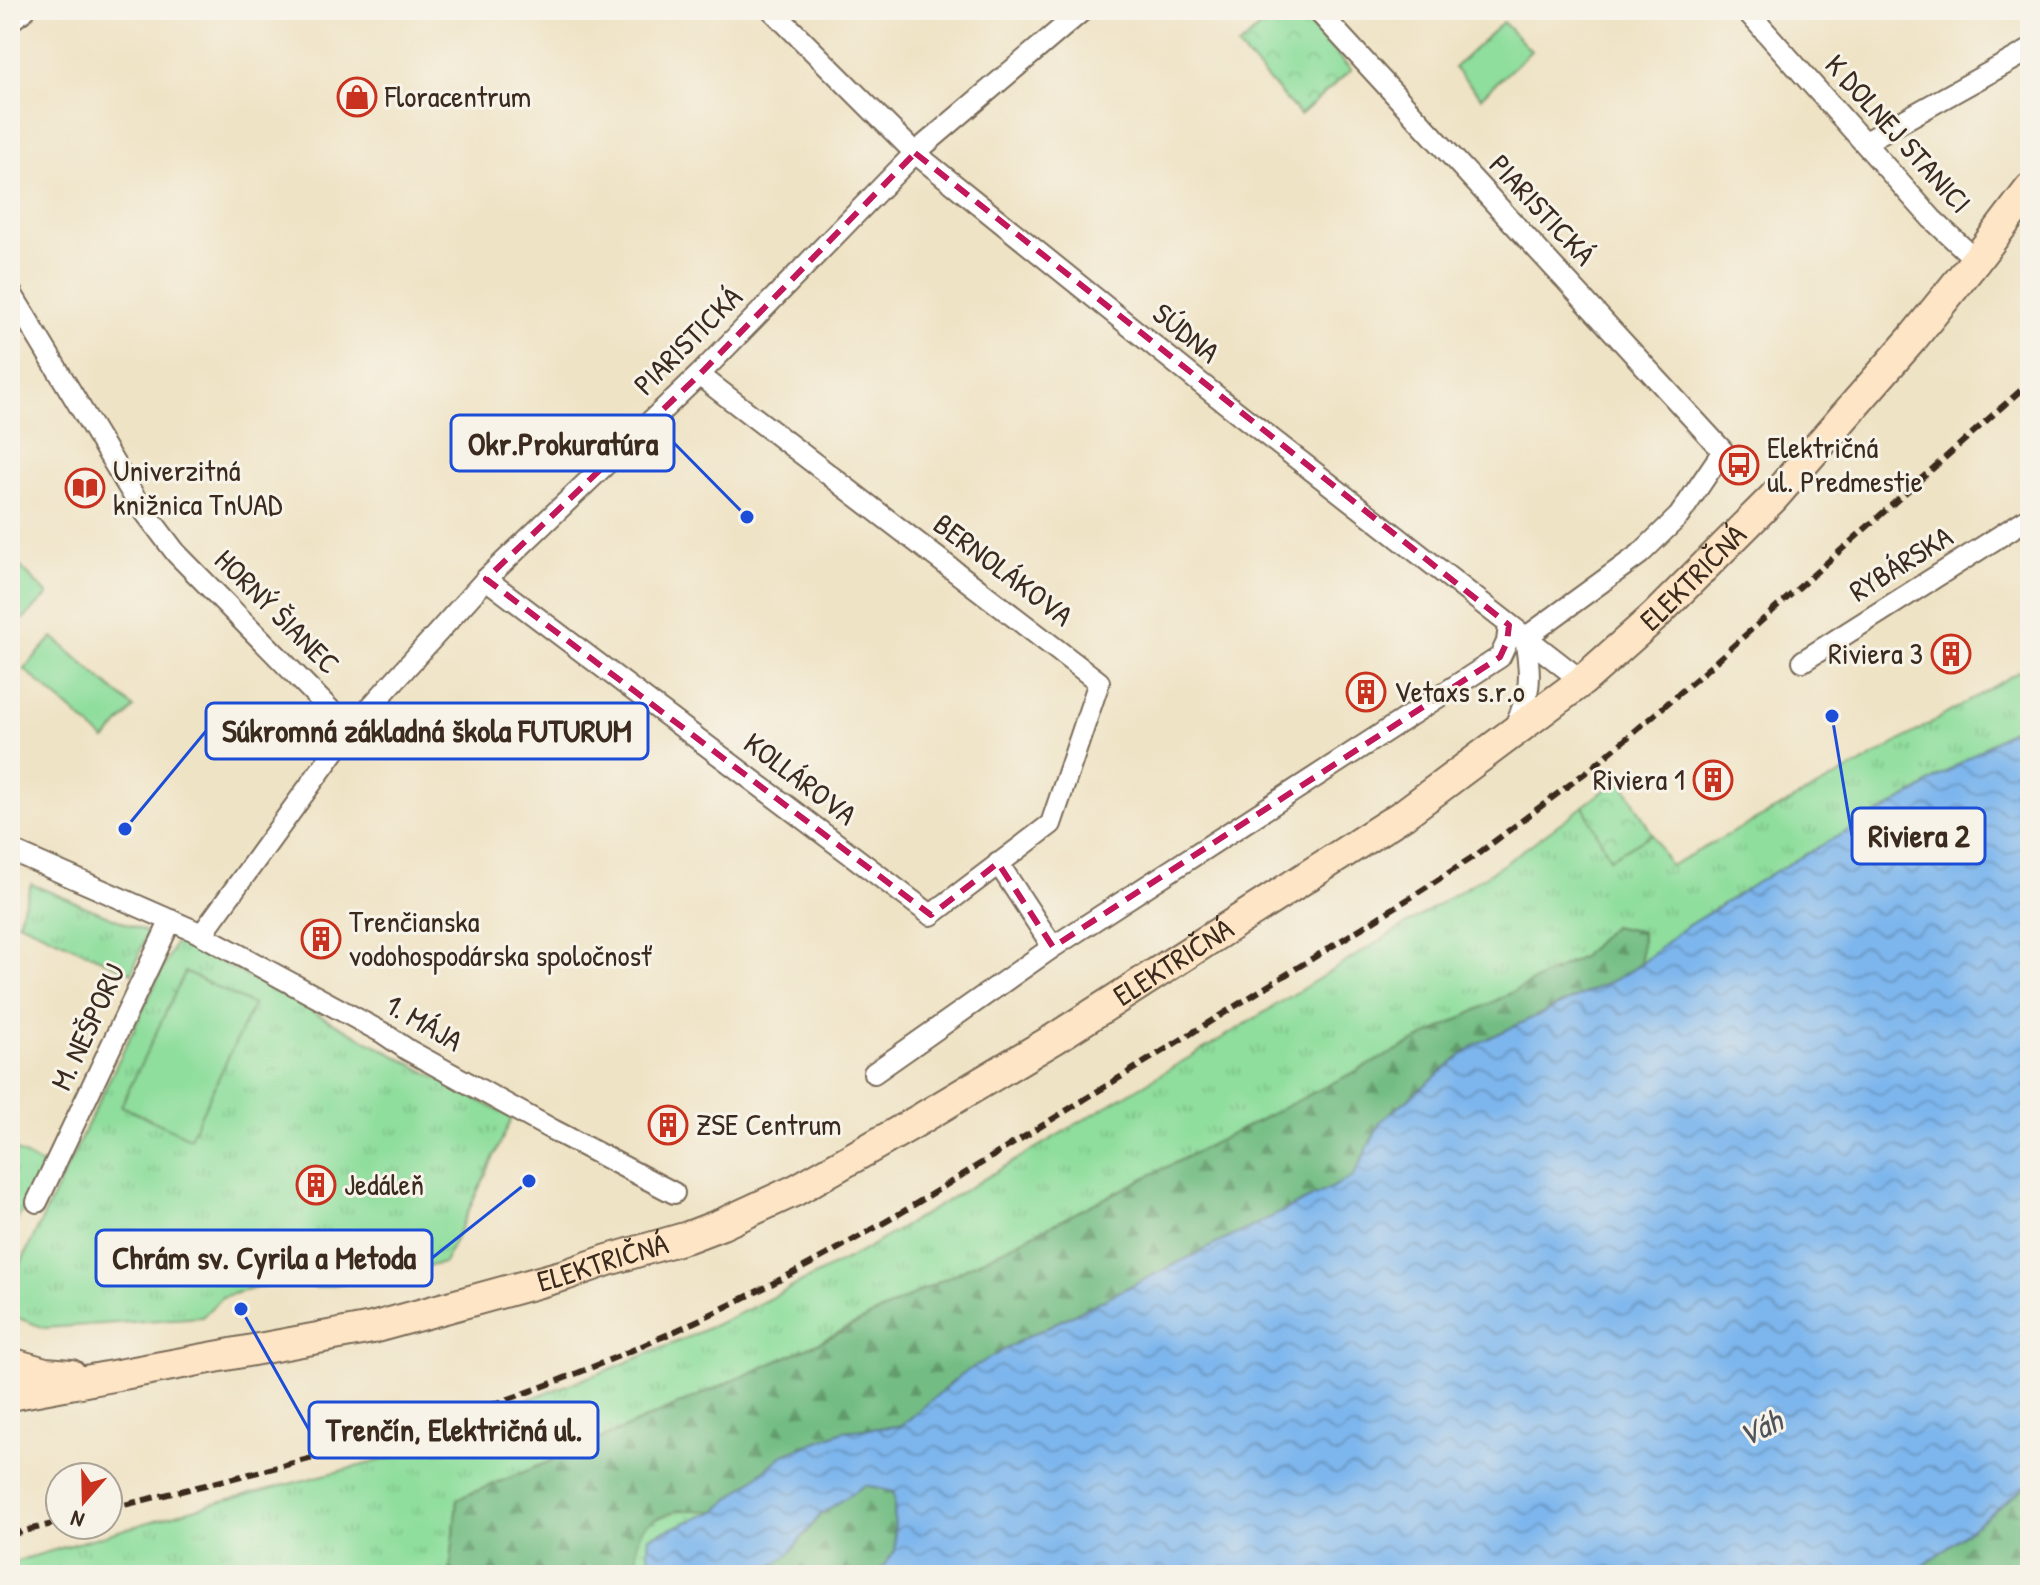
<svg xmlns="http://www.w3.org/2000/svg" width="2040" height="1585" font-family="'Patrick Hand',sans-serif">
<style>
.grass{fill:url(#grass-tufts);stroke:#65845e;stroke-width:2}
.forest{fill:url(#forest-firs);stroke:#577451;stroke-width:2}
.wetland{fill:url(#wetland-marsh);stroke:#65845e;stroke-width:2}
.park{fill:url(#park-crowns);stroke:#65845e;stroke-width:2}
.pitch{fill:#8fde9d;stroke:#65845e;stroke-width:2}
.water{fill:url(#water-waves);stroke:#5c7086;stroke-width:2}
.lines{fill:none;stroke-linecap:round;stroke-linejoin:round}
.street-casing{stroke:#7a6b58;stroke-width:24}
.secondary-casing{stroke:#7a6b58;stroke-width:34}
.street{stroke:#fff;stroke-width:20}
.secondary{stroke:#fde5c5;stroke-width:30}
.rail{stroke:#3b2a1e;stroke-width:6;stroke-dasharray:12 6;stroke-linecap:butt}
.marked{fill:none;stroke:#c2185b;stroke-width:6;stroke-dasharray:16 10;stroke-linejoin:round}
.labels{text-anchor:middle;stroke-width:6;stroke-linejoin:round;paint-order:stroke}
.poi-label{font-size:30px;fill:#3b2a1e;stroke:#f7f3e8;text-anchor:start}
.street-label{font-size:30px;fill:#3b2a1e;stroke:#f7f3e8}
.water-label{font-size:32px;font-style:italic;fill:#4f545c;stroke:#f7f3e8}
.leader{fill:none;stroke:#1d4ed8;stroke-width:3}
.callout-dot{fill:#1d4ed8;stroke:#f7f3e8;stroke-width:3}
.callout{fill:#f7f3e8;stroke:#1d4ed8;stroke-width:3}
.callout-label{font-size:32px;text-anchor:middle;font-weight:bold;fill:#3b2a1e}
</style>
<defs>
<pattern id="grass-tufts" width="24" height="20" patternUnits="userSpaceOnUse" patternTransform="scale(2)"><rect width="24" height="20" fill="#8fde9d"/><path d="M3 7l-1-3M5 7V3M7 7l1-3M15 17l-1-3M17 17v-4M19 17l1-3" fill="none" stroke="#7cbf87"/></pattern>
<pattern id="forest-firs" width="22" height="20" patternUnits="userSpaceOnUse" patternTransform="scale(2)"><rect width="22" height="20" fill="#73bd84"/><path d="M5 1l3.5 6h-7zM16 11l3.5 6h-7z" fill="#609a6b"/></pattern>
<pattern id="wetland-marsh" width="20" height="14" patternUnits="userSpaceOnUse" patternTransform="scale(2)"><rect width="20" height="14" fill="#8fde9d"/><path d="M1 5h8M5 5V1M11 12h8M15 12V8" fill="none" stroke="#7cbf87"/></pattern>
<pattern id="park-crowns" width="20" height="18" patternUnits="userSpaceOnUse" patternTransform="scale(2)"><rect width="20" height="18" fill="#8fde9d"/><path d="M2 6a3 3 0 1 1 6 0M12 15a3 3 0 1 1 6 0" fill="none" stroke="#7cbf87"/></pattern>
<pattern id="water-waves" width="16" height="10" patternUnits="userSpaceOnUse" patternTransform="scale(2)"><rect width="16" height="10" fill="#7db6ed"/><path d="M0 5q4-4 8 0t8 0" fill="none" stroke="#6894bf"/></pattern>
</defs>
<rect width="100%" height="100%" fill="#f7f3e8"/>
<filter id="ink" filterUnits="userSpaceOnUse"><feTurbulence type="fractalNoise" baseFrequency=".0125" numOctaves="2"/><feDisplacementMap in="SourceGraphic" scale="16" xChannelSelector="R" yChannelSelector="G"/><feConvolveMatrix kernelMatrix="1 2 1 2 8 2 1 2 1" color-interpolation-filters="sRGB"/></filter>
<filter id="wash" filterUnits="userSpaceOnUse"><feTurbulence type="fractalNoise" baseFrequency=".006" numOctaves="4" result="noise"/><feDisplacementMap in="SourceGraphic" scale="32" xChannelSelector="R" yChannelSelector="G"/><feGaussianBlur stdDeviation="1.8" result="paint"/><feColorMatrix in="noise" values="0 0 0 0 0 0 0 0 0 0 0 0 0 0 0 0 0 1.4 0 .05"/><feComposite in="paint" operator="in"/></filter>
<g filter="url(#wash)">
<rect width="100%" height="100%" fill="#efe3c5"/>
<path class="grass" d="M2030,665v53l-124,80 -137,77 -88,55 -40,35 1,-33 -30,-6 -30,31 -762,385 -269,119 -94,38 -7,76h-440v-12l204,-60 173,-44 103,-34 12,-16 111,-41 76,-31 60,-28 108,-55 382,-226 265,-164 117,-85 49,87 189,-101z
M31,884l116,48 -15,41 -114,-51z
M177,939l335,179 -68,145 -128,25 -30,-8 -64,17 -20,20 -157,11 -35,-13v-29z
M10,1147l34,19 -34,68z"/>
<path class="forest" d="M1612,926l30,6 -1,33 -29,16 -136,63 -95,77 -28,56 -328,161 -63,36 -61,52 -57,5 -60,23 -68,57 -68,40 7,24h-205l7,-76 94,-38 269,-119 762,-385z
M2030,1483v92h-119z
M865,1485l29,6 1,60 -18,24h-118l29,-20 33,-41z"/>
<path class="wetland" d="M680,1510l36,1 -67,26 -1,14 7,24h-13c-5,-7 -4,-11 -5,-19 -2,-35 15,-35 43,-46z"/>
<path class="park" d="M1279,10h18l54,60 -51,45 -62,-68z
M1621,779l31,55 -42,24 -27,-52z"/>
<path class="pitch" d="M1503,22l28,29 -50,46 -27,-29z
M10,556l38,39 -38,37z
M53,637l81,71 -29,32 -81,-71z
M185,972l68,33 -63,133 -69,-32z"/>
<path class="water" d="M2030,718v765l-119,92h-1034l18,-24 -1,-59 -29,-7 -44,29 -33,41 -29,20h-104l-7,-24 1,-14 67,-26 68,-57 60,-23 57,-5 61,-52 63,-36 328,-161 28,-56 95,-77 136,-63 28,-16 41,-35 88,-55 137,-77z"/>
</g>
<g filter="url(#ink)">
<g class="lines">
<g class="street-casing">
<path id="street" d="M772,10l143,143 299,241 368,287
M1317,10l406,441 -44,65 -39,38 -115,84
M1746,10l186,209 44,41
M10,21l15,-11
M1865,142l165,-92
M10,291l128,212 38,50 174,177
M486,579l445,336 120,-91 48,-142 -400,-307
M1803,661l227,-144
M1513,730c18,-38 19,-50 12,-92
M10,850l185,81 188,102 25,17 145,80 121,63
M998,863l55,84
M202,934l148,-204 136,-151 213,-204 216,-222 168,-143
M874,1073l179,-126 447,-290 7,-15 2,-17
M37,1202l134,-282"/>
</g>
<g class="secondary-casing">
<g id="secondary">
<path d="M10,1363l35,10 26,2"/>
<path id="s1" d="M10,1395l362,-67 193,-53 43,-15 80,-23 34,-13 74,-34 116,-66 142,-85 350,-225 178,-133 72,-64 119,-119 139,-159 64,-79 54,-71"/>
</g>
</g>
<use href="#street" class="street"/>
<use href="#secondary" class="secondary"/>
<path class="rail" d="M108,1509c100,-25 200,-48 299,-77 175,-51 340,-129 497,-221l506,-313 69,-45 114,-86 103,-88 334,-297
M10,1535l50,-13"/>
</g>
</g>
<path class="marked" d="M915,153l594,472 -2,17 -7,15 -447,290 -55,-84 -67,52 -445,-336 213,-204z"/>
<defs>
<g id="shop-ring" transform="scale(2)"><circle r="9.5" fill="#f7f3e8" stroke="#c8321e" stroke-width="1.5"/><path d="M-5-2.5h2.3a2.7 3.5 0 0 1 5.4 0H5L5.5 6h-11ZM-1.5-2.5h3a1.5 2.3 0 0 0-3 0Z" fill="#c8321e"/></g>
<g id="bus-ring" transform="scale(2)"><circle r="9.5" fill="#f7f3e8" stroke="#c8321e" stroke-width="1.5"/><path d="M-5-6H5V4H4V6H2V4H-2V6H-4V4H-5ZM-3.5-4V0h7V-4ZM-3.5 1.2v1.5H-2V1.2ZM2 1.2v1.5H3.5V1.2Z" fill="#c8321e"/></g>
<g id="library-ring" transform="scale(2)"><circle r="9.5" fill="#f7f3e8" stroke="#c8321e" stroke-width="1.5"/><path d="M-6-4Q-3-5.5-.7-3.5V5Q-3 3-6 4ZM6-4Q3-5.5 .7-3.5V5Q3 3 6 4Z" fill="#c8321e"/></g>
<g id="building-ring" transform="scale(2)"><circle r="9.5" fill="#f7f3e8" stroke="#c8321e" stroke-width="1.5"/><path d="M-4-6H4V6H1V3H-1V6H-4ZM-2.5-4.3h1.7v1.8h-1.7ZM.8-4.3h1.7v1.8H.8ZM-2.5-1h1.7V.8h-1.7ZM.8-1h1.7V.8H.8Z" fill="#c8321e"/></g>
</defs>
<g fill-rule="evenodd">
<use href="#shop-ring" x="357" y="97"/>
<use href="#bus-ring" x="1739" y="465"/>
<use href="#library-ring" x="85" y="488"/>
<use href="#building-ring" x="1951" y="654"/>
<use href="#building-ring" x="1366" y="692"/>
<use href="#building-ring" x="1713" y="780"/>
<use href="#building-ring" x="321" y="939"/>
<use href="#building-ring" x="668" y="1125"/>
<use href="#building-ring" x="316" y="1185"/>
</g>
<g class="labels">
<g class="poi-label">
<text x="385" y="107">Floracentrum</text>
<text x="1767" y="458">Električná<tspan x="1767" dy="34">ul. Predmestie</tspan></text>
<text x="113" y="481">Univerzitná<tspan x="113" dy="34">knižnica TnUAD</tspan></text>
<text x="1923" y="664" text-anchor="end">Riviera 3</text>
<text x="1394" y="702">Vetaxs s.r.o</text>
<text x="1685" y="790" text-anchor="end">Riviera 1</text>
<text x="349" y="932">Trenčianska<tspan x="349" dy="34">vodohospodárska spoločnosť</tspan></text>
<text x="696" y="1135">ZSE Centrum</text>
<text x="344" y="1195">Jedáleň</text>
</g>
<g class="street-label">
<text transform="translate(1898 134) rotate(48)" y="10">K DOLNEJ STANICI</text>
<text transform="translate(1542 210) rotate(47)" y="10">PIARISTICKÁ</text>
<text transform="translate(1186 333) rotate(39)" y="10">SÚDNA</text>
<text transform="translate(688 341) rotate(-45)" y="10">PIARISTICKÁ</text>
<text transform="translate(1901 564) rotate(-32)" y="10">RYBÁRSKA</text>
<text transform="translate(1003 570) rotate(37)" y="10">BERNOLÁKOVA</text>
<text dy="10" stroke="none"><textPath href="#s1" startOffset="1904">ELEKTRIČNÁ</textPath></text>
<text transform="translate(277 612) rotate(45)" y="10">HORNÝ ŠIANEC</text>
<text transform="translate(800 779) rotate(37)" y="10">KOLLÁROVA</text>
<text dy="10" stroke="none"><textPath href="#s1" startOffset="1256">ELEKTRIČNÁ</textPath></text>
<text transform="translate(424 1023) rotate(30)" y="10">1. MÁJA</text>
<text transform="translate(88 1027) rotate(-65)" y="10">M. NEŠPORU</text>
<text dy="10" stroke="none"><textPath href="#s1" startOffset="608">ELEKTRIČNÁ</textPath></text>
</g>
<g class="water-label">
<text transform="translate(1760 1428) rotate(-26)" y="11">Váh</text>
</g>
</g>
<path class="leader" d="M747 517L674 443M125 829L206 731M1832 716L1852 836M529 1181L432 1258M241 1309L309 1430"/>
<g class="callout-dot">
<circle cx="747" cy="517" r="8"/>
<circle cx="125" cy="829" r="8"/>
<circle cx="1832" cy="716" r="8"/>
<circle cx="529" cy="1181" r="8"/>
<circle cx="241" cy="1309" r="8"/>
</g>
<g class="callout">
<rect x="451" y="415" width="223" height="56" rx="8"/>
<rect x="206" y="703" width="442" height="56" rx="8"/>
<rect x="1852" y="808" width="133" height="56" rx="8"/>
<rect x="96" y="1230" width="336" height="56" rx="8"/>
<rect x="309" y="1402" width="289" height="56" rx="8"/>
</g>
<g class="callout-label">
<text x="563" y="455">Okr.Prokuratúra</text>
<text x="427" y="742">Súkromná základná škola FUTURUM</text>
<text x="1919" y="847">Riviera 2</text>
<text x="264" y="1269">Chrám sv. Cyrila a Metoda</text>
<text x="454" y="1441">Trenčín, Električná ul.</text>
</g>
<rect width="2040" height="1585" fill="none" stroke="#f7f3e8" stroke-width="40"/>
<g transform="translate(84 1501) rotate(200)"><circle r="38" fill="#f7f3e8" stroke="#aca397" stroke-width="2"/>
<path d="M0-6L14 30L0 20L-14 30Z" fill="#c8321e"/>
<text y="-12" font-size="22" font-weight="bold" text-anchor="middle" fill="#3b2a1e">N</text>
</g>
</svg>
